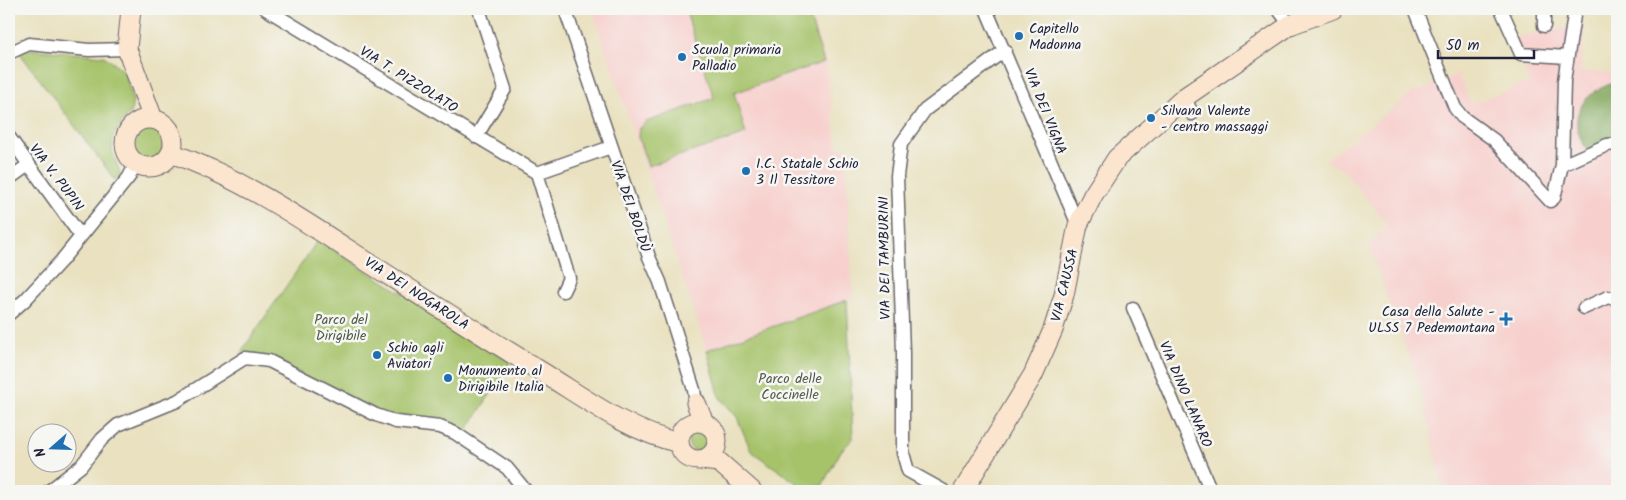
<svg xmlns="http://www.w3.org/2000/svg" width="1626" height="500" font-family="Kalam,sans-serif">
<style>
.built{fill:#f7d0cd}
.green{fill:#a6c36a;stroke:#647252}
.forest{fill:#84a95e;stroke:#53664c}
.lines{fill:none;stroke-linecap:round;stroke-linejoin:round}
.street-casing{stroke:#686569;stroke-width:15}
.secondary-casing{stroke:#686569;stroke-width:21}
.street{stroke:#fff;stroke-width:12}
.secondary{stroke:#fce5cf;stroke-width:19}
.poi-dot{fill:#1f6fb2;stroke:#f6f6f2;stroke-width:2}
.labels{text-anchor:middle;stroke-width:5;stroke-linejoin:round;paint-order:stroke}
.poi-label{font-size:14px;fill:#22223b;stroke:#f6f6f2;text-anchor:start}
.street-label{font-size:14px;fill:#22223b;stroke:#f6f6f2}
.park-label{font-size:14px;fill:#505a4b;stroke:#f6f6f2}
</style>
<rect width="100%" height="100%" fill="#f6f6f2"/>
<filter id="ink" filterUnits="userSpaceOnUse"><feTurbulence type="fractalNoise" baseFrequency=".02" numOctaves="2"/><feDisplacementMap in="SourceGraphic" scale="10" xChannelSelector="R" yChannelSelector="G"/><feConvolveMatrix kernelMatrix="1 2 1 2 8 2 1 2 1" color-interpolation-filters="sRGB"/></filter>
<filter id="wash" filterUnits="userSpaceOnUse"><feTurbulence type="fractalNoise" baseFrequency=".0096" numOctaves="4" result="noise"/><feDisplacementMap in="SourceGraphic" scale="20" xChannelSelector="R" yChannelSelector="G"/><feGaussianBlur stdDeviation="1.12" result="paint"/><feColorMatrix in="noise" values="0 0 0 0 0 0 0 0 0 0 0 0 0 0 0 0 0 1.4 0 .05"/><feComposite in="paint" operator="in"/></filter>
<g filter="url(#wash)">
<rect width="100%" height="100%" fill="#e9e1bf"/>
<path class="built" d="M592,9h217l17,55 11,81 2,3h6l8,150 -146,52z
M1586,27l-6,44 37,2v418h-174l-22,-102 -51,-140v-5l18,-20 -46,-55 -17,-8 91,-71h6l36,-16 13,30 58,-22 -15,-45 51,-9z"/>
<path class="green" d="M685,9h122l17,53 -90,31 12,41 -98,32 -10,-29 1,-9 7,-6 68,-24z
M26,49l78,7 20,15 9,29 -2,11 -18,25 -1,14 8,23 -5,7 -96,-128z
M131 143a17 17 0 1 1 34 0a17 17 0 1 1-34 0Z
M318,240l193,122 -47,73 -68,-16 -154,-65 1,-5z
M847,300l6,139 -12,12 -22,40h-11l-57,-40 -14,-34 -17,-19 -13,-48z
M688 441a10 10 0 1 1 20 0a10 10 0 1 1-20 0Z"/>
<path class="forest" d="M1617,82v58l-30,9c-23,-31 -4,-58 30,-67z"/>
</g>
<g filter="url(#ink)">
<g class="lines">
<g class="street-casing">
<path id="street" d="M266,9l271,164 74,-26
M565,9l84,248 11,25 34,108 2,13
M986,9l92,216
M1278,9l12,16
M1415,9l40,99 7,9 32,23 56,61 4,-3 8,-33 45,-20 10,-1
M1501,9l20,45 46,3
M1544,9v17
M9,53l20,-9 60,6 38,-1
M1185,97l7,17
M9,137l71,98
M476,137l29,-48 -26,-80
M1562,165l2,-84 11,-72
M537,173l32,105 -6,13
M9,179l19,-14
M1133,308l78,183
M1584,308l24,-11 9,3
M9,314l16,-14 36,-39 68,-84 7,-14
M49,491l32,-25 21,-27 16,-14 59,-24 68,-43 24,3 107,54 20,7 44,5 15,6 52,35 19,23
M944,491l-36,-20 -5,-18v-101l-6,-176 4,-32 24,-34 80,-60"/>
</g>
<g class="secondary-casing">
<path id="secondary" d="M131,9l-4,40 26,70
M125 143a24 24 0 1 1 48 0a24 24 0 1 1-48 0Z
M171,153c70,25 132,67 195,108 58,37 117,75 176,111 44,27 86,59 137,71
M696,403l8,20
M679 441a19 19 0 1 1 38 0a19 19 0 1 1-38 0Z
M701,460l18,2 33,29
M963,491l70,-116 20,-45 11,-35 14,-70 15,-30 24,-37 68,-61 105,-72 43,-16"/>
</g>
<use href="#street" class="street"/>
<use href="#secondary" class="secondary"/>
</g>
</g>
<g class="poi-dot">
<circle cx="1019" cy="36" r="5"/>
<circle cx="682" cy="57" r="5"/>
<circle cx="1151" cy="118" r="5"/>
<circle cx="746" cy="171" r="5"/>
<path d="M1503.5 311.5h5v5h5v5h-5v5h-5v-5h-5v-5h5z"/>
<circle cx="377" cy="355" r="5"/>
<circle cx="448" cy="378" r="5"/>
</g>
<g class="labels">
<g class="poi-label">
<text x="1029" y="33">Capitello<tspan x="1029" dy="16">Madonna</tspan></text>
<text x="692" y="54">Scuola primaria<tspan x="692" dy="16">Palladio</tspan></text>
<text x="1161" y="115">Silvana Valente<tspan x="1161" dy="16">- centro massaggi</tspan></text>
<text x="756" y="168">I.C. Statale Schio<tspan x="756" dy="16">3 Il Tessitore</tspan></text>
<text x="1495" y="316" text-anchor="end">Casa della Salute -<tspan x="1495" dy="16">ULSS 7 Pedemontana</tspan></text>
<text x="387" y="352">Schio agli<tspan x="387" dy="16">Aviatori</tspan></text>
<text x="458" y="375">Monumento al<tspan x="458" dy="16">Dirigibile Italia</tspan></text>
</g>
<g class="street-label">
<text transform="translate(409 79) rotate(32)" y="5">VIA T. PIZZOLATO</text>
<text transform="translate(1046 111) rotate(68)" y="5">VIA DEI VIGNA</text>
<text transform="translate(57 177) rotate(53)" y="5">VIA V. PUPIN</text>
<text transform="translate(631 206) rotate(71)" y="5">VIA DEI BOLDÙ</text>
<text transform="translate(884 258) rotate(-91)" y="5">VIA DEI TAMBURINI</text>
<text transform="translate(1064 285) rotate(-76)" y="5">VIA CAUSSA</text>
<text transform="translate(417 293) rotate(33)" y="5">VIA DEI NOGAROLA</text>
<text transform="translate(1186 394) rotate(67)" y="5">VIA DINO LANARO</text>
</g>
<g class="park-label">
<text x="341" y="324">Parco del<tspan x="341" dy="16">Dirigibile</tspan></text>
<text x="790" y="383">Parco delle<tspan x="790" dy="16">Coccinelle</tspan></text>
</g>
</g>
<rect width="1626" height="500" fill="none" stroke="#f6f6f2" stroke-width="30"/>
<g transform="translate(52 448) rotate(250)"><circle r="24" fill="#f6f6f2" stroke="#a1a1a9"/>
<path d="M0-4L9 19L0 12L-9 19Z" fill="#1f6fb2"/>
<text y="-8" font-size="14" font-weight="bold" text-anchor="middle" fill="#22223b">N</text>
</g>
<path d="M1438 50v8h96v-8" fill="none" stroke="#22223b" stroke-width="2.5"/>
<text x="1446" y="50" font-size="15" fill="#22223b" stroke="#f6f6f2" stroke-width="4" paint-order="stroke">50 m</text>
</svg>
